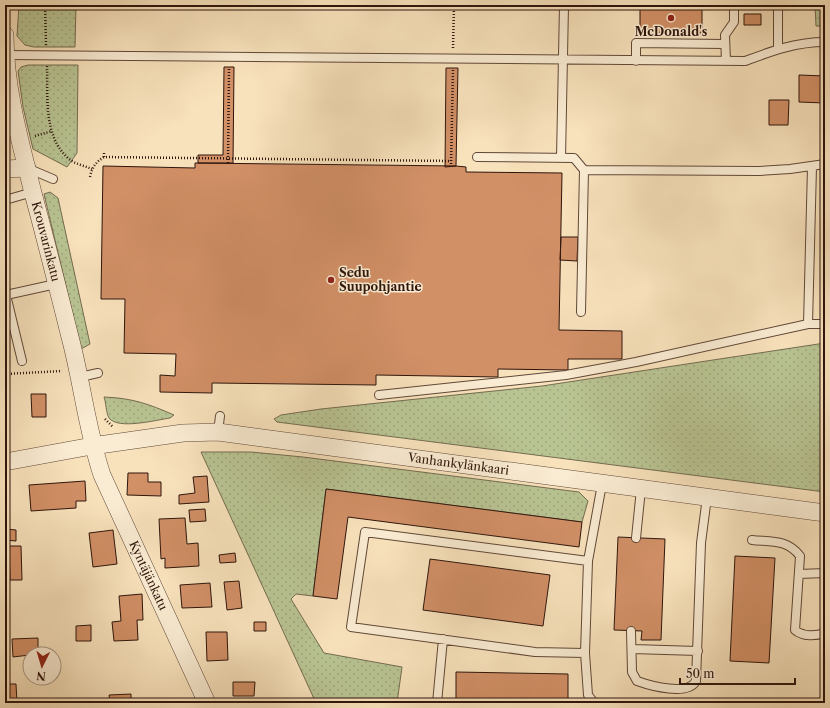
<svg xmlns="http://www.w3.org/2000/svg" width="830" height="708" font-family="'Libre Caslon Text',serif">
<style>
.grass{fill:url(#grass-dots);stroke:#746c50}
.building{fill:#d29067;stroke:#2e150c}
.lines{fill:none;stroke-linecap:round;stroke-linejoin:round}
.lane-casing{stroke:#604838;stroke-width:10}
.street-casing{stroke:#604838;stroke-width:18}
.path{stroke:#2e150c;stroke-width:2.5;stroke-dasharray:1 2;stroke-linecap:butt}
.lane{stroke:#faecd3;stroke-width:8}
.street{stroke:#faecd3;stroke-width:17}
.poi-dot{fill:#8f2418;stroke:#faecd3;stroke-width:1.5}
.labels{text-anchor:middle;stroke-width:3;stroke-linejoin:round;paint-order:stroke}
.poi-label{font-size:12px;font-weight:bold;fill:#2e150c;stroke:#faecd3}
.street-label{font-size:12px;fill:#2e150c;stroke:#faecd3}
</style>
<defs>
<pattern id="grass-dots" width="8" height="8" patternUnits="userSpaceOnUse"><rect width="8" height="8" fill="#b9c493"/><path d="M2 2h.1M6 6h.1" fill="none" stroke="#9fa87e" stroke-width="1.8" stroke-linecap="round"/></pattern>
</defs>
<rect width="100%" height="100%" fill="#f8e2bc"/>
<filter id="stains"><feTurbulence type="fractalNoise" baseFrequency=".005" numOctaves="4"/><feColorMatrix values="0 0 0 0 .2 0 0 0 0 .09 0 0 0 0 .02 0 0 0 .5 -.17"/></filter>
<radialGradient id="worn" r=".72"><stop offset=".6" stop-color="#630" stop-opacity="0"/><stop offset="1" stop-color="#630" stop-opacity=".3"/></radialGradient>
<path class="grass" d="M19,5h57l-1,42h-41l-9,-2 -8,-9z
M815,5h10v21h-9z
M28,65h50l-1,88 -10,14 -34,-18 -10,-42 -5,-36 3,-4z
M50,192l8,6 32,146 -9,5 -37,-155z
M825,343v149l-548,-70 -3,-3 7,-4 40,-6 221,-23z
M104,397c28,1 45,7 70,18l-4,3c-14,2 -52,12 -61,0 -3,-5 -3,-16 -5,-21z
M201,452h50l52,5 276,35 9,9 -6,21 -256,-33 -13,107 -17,-2 -5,5 33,54 78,14 -5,36h-81z"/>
<path class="building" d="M640,5h62v28l-62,-1z
M744,14h17v11h-17z
M224,67h10l-1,96h-35v-8h25z
M446,68h12l-2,98 -11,1z
M799,75l26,1v27l-26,-1z
M769,100h20l-1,25h-19z
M195,163l261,3 10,1v5l96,1 -3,157 63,1v28h-54v11l-70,-1v8l-122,-2v10l-164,-2v10l-52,-1v-17l15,1 1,-22 -52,-1 1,-54h-24l2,-133 92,2z
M561,237h17l-1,24 -17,-1z
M31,394h15v23h-14z
M128,473h20v9h13v14l-34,-1z
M207,476l2,26 -30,2v-9l16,-2 -2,-16z
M85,481l1,20h-10v7l-45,3 -2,-26z
M326,489l256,33 -3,25 -231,-30 -11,82 -24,-3z
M205,509l1,12 -16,1 -1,-12z
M185,518l2,26 11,-1 1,23 -34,2v-10l-4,1 -2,-40z
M5,529l11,1v11l-11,-1z
M113,530l4,34 -24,3 -4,-34z
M618,537l47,2 -4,101h-20l1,-9 -28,-1z
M9,546h12l1,34h-12z
M235,553l1,9 -16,1 -1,-8z
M735,556l40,2 -6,105 -39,-2z
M430,559l120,16 -7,51 -120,-16z
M239,581l3,27 -15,2 -3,-28z
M210,583l2,24 -30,1 -2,-23z
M142,594l1,26h-6l1,20 -24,1 -2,-19 9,-1 -2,-25z
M254,622h12v9h-12z
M91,625v16h-15v-15z
M206,632h21l1,28 -21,1z
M38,638v16l-25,3 -1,-18z
M456,672l112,2v29h-112z
M233,682h22l-1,14h-21z
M5,684h11l1,19h-12z
M131,694v9h-21l-1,-8z"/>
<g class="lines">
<g class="lane-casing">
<path id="lane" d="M778,49v-44
M5,55l740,6c27,-10 51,-19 80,-19
M636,61v-18l89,1
M726,61l-1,-26 9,-13v-17
M477,157l97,1 10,12 175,1 31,-2 35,-5
M561,158l3,-153
M27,168l26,11
M5,200l28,-8
M581,312l3,-142
M808,324l4,-157
M22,361l-16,-66 50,-11
M80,377l18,-4
M379,395l187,-20 70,-13 172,-38h17
M218,432l2,-16
M636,538l5,-49
M752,540c19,2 35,-1 48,16l-5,74c8,7 21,6 30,3
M799,574l26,-1
M631,631l1,41 5,9c14,5 51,15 59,0l5,-138 6,-46
M632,649l66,2
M585,653l-50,-1 -184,-25 14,-95 223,29
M437,703l6,-64
M594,703l-6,-8 -3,-42 3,-92 14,-77"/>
</g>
<g class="street-casing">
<g id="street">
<path id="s1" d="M5,35c0,53 15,106 28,158 13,48 25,96 37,144 12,45 17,93 32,138l105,228"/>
<path d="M5,169l22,-1"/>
<path id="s2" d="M5,462l87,-16 91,-13 35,-1 607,81"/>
</g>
</g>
<path class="path" d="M45,5l1,40
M453,48l1,-43
M47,66c1,31 -4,71 22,93 6,5 16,7 23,10
M35,136l17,-5
M104,153v4l347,4
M228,163l1,-96
M451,167l2,-98
M90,177c2,-10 6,-15 14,-20
M5,374l57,-3
M105,419l8,8"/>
<use href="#lane" class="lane"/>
<use href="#street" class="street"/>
</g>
<g class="poi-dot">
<circle cx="671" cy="18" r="4"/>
<circle cx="331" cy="280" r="4"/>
</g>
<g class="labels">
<g class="poi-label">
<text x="671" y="36">McDonald's</text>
<text x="339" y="277" text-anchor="start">Sedu<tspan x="339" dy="14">Suupohjantie</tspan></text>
</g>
<g class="street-label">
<text dy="4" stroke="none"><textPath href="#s1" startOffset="211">Krouvarinkatu</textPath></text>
<text dy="4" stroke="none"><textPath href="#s2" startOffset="458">Vanhankylänkaari</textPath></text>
<text dy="4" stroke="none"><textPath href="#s1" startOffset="562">Kyntäjänkatu</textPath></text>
</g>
</g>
<rect width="830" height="708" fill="none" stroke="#f8e2bc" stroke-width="20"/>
<rect x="6" y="6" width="818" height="696" fill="none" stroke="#2e150c" stroke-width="2"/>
<rect x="10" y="10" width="810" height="688" fill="none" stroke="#2e150c"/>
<g transform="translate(42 666) rotate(185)"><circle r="19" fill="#faecd3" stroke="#a89683"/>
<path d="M0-3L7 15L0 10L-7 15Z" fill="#8f2418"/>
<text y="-6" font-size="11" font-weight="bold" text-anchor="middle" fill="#2e150c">N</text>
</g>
<path d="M680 678v6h115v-6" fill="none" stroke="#2e150c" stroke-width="2"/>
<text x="686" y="678" font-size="12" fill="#2e150c" stroke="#faecd3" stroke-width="3" paint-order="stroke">50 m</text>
<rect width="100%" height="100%" filter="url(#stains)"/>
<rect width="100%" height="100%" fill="url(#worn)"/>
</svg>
